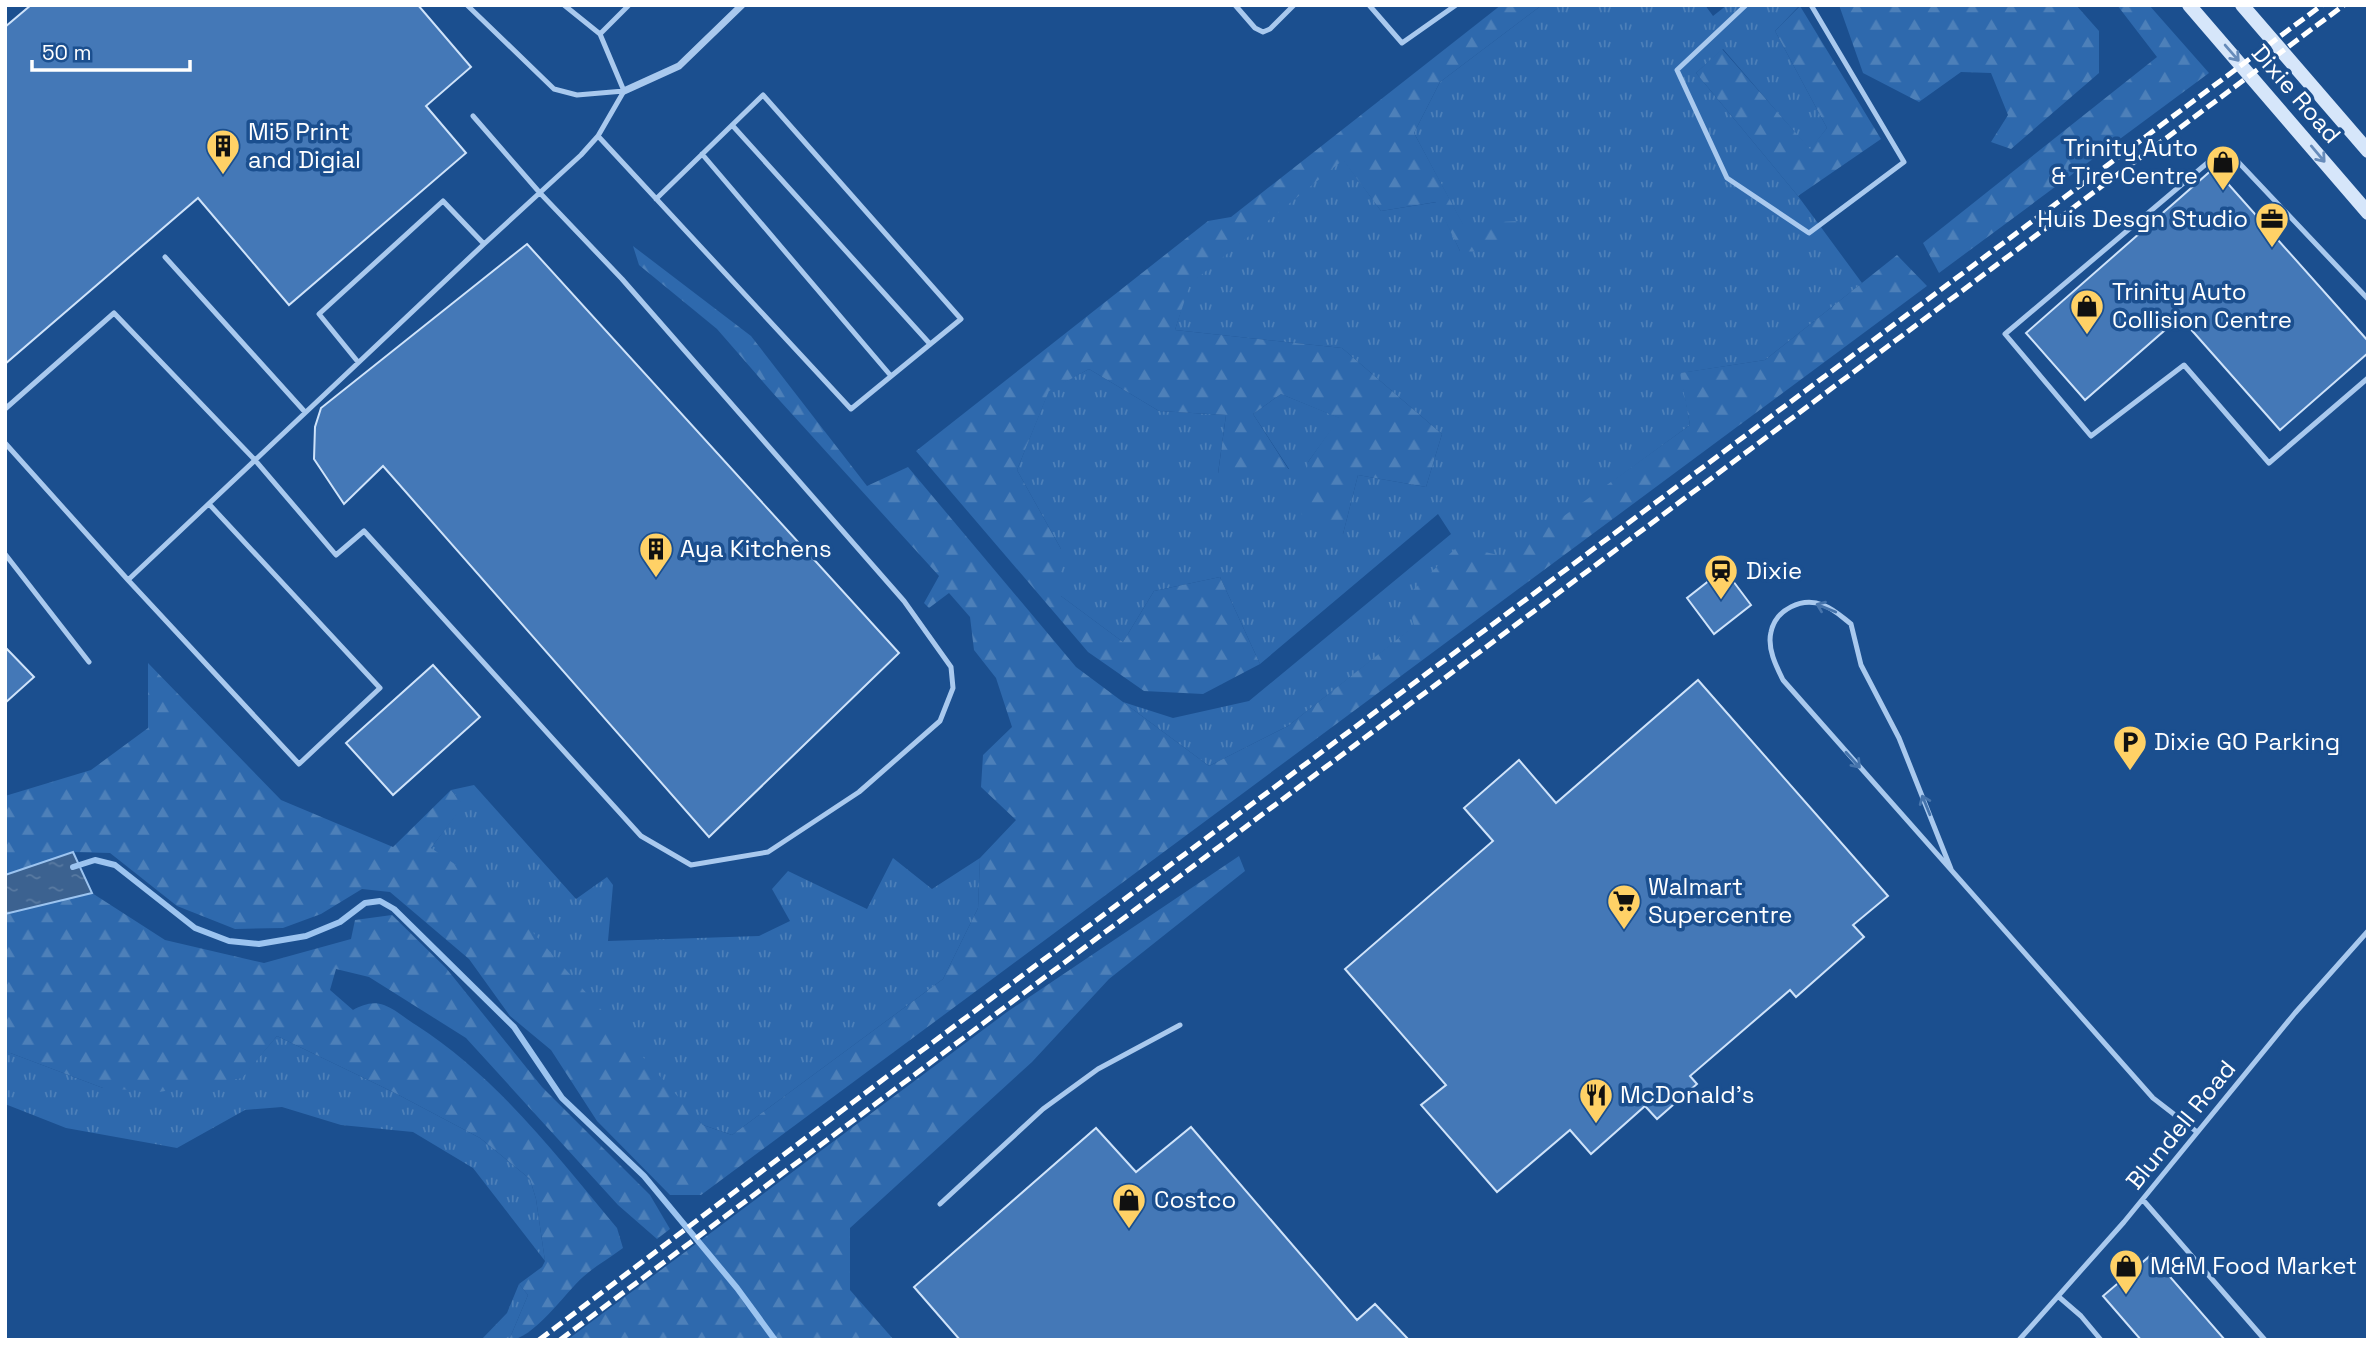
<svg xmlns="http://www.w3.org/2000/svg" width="2373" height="1345" font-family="'Space Grotesk',sans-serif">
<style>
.grass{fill:url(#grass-tufts)}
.forest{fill:url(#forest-firs)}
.water{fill:url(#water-ripples);stroke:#9cc4f0;stroke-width:2}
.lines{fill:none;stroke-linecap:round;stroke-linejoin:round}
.stream{stroke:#9cc4f0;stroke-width:6}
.building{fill:#4478b7;stroke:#cfe3fa;stroke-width:2}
.lane{stroke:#a9c9ee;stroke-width:5}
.street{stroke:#a9c9ee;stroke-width:7}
.secondary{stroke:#d6e6fa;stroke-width:14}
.rail{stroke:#fff;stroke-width:5;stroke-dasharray:12 5;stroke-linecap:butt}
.oneway{stroke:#668bba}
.oneway2{stroke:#4674ac}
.labels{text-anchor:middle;stroke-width:7;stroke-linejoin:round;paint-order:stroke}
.street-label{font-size:24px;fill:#fff;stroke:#1b4f8f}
.poi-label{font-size:24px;fill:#fff;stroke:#1b4f8f;text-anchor:start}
</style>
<defs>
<pattern id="grass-tufts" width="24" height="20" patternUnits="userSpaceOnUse" patternTransform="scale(1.75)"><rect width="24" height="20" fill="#2e69ad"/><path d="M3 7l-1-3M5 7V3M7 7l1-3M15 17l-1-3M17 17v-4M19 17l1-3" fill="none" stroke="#4d80b9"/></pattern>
<pattern id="forest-firs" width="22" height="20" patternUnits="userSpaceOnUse" patternTransform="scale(1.75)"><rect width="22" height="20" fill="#2e69ad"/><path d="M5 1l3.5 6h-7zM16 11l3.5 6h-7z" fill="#4d80b9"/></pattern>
<pattern id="water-ripples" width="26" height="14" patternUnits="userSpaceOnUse" patternTransform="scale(1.75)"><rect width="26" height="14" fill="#3c6290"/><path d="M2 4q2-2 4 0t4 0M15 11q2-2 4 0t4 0" fill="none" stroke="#597aa1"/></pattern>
</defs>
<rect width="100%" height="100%" fill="#1b4f8f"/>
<path class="grass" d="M1542,5h163l8,11 14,-11h73l-25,26 52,97 -17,22 -87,-101 -27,24 102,123 64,87 -97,77 -84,13 9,52 -275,201 -127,100 -79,40 -86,-64 50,16 76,-17 202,-167 -13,-20 -178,150 -40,-87 -66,14 -31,51 -62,-46v-47l-44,-79 32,-80 40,-21 70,42 67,4 -8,58 71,-4 -36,-55 28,-20 59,24 -32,44 35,72 15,-59 68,12 16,-53 -100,-86 -167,-18 14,-46 154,-125 38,52 56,-9 23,49 3,-26 -49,-92 26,-51z
M474,785l102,114 31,-22 6,8 -5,56 151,-5 31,-15 -18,-32 16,-18 79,38 26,-51 39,31 48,-31 -2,50 -35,71 -211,156 -29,-10 -272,-277 32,-43 -12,-15z
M277,1036l116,56 87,46 50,41 6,20 9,62 -72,-93 -60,-36 -72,-7 -59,-18 -37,3 -68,38 -111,-20 -61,-24v-53l98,37 138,-10z
M519,1284l9,11 -19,45h-28l26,-27z"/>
<path class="forest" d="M1501,5h41l-102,77 -26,51 49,91 56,-3 -16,32 -43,-2 -24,-49 -55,9 -38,-51 -153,124 -15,46 167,18 100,86 -16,53 -68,-12 -15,59 -42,-20 7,-52 31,-44 -58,-24 -28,20 36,56 -71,4 8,-59 -67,-4 -70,-42 -40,22 -32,79 44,79v47l62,46 31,-51 66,-14 40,87 -57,30 -59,-3 -56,-39 -172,-201 292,-230 23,-4z
M1839,5h237l23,26v42l-88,76 -20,-7 17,-27 -17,-42 -30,-1 -42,30 -56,-29z
M2117,5h32l60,68 -270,200 -16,-30 234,-186z
M1800,6l81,133 -83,57 -102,-123 26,-24 88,100 17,-21 -52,-97z
M633,246l118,90 116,150 41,-19 168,200 133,99 79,-40 126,-100 -7,-30 51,-50 49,11 183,-132 -10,-52 85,-13 132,-105 30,31 -1226,909h-31l-73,-74 -46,-71 -41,-34 -41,-57 -79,-67 -28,-3 -41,25 -38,14 -48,1 -58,-23 -67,-53 -37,-1 -68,23v-79l86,-26 57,-42v-65l133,137 112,47 58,-57 13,15 -33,43 68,46 204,231 29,10 211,-156 35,-71 2,-50 36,-38 -35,-33 2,-32 29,-28 -16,-49 -22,-28 -4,-33 -21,-24 -20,15 -5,-5 15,-27 -168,-185 -54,-62 -78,-64z
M1239,856l6,15 -136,108 -77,83 -182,166v62l44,50h-327l440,-328z
M92,893l73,47 99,23 87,-24 4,-19 37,-5 54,53 96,119 108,108 20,34 -13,10 -39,-34 -152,-167 -97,-61 -33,-8 -6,21 23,20c10,-5 19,-9 31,-5 11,4 22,14 32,20 80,51 141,131 201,203l6,20c-13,10 -28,18 -40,29 -18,16 -50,63 -74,63l19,-45 -9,-11 23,-17 3,-6 -9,-62 -6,-20 -50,-41 -87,-46 -116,-56 -35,42 -83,14 -56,-4 -98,-37v-137z"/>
<path class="water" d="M73,852l19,41 -87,21v-39z"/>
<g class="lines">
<path class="stream" d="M73,867l22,-7 20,5 80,63 34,13 30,3 47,-8 34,-14 25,-19 15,-2 14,8 120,118 48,71 82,78 93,112 38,52"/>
</g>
<path class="building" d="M31,5h387l53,62 -45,39 40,47 -177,152 -91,-107 -193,166v-337z
M2214,168l154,173v12l-88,77 -100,-113 -95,83 -59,-67z
M527,244l372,409 -190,184 -326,-371 -39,38 -30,-45 1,-32 6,-19z
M1724,569l27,36 -37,29 -27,-36z
M5,647l29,30 -29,26z
M433,665l47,52 -87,78 -47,-52z
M1698,680l190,216 -35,29 11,12 -68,60 -6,-7 -100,86 7,8 -40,35 -12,-13 -54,48 -21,-24 -73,62 -76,-87 25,-20 -101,-116 148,-128 -29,-33 55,-48 37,43z
M1191,1127l166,193 18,-16 34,36h-449l-46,-53 182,-159 40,44z
M2151,1255l74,85h-84l-38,-44z"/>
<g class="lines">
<path class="lane" d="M467,5l87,84 23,6 47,-4
M564,5l36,29
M1235,5l20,23 8,4 7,-3 24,-24
M1369,5l33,38 54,-38
M1746,5l-69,65 50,108 82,55 95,-71 -93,-157
M624,91l-24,-57 29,-29
M732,125l198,219
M598,136l253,273 110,-90 -198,-224 -107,104
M702,154l189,222
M165,257l140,155
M2368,299l-143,-151 -220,186 86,102 93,-71 85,98 99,-85
M358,362l-39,-48 124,-113 41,43
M5,409l109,-96 141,147 81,95 28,-24 277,305 50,29 77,-13 91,-60 81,-71 13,-33 -2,-21 -47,-66 -282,-322 -82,-86 -67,-77
M5,443l123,137 356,-336 97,-89 17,-19 26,-45
M5,554l84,108
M128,580l171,184 81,-76 -171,-184
M1951,869l-52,-131 -38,-73 -10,-41c-9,-7 -17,-15 -28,-19 -21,-8 -47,4 -52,27 -4,16 5,34 12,48l370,418 44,34
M2143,1200l122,140
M940,1204l103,-95 55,-40 82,-44
M2059,1297l22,19 20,24
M2019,1340l105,-118 171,-209 73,-82"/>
<path class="street" d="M624,91l55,-25 63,-61"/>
<path class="secondary" d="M2189,5l179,208
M2242,5l126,146"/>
<path class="rail" d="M539,1340l350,-265 1433,-1070
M560,1340l1784,-1335"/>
</g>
<defs><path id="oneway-shaft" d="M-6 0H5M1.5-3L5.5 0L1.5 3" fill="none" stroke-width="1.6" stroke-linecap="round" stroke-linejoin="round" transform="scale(1.75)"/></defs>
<g class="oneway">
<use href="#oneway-shaft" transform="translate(2232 53) rotate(49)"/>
<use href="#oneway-shaft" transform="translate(2318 154) rotate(50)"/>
</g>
<g class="oneway2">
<use href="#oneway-shaft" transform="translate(1826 608) rotate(-158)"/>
<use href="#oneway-shaft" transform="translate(1853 760) rotate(48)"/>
<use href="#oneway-shaft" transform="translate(1926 805) rotate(-112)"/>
</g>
<defs>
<g id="building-pin" transform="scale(1.75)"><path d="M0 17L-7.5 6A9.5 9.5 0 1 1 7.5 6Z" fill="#ffd166" stroke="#1b4f8f"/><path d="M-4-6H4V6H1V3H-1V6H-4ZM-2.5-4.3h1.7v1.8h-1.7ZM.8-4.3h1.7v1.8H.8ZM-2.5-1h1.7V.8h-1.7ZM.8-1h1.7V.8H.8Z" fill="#111"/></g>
<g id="shop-pin" transform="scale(1.75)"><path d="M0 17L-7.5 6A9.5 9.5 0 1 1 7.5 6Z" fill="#ffd166" stroke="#1b4f8f"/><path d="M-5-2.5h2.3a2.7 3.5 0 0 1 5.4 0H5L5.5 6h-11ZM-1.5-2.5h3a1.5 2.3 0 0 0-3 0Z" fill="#111"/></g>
<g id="office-pin" transform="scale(1.75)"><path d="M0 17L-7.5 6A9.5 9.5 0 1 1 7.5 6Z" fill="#ffd166" stroke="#1b4f8f"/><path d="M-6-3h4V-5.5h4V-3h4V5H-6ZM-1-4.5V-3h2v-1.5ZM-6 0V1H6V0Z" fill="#111"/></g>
<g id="station-pin" transform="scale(1.75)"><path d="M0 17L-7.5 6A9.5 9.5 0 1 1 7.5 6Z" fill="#ffd166" stroke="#1b4f8f"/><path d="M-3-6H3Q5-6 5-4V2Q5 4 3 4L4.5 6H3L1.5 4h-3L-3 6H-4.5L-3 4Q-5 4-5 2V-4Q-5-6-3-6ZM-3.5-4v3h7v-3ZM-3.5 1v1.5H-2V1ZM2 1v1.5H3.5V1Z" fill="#111"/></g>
<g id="parking-pin" transform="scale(1.75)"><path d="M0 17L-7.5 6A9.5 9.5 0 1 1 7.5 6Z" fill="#ffd166" stroke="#1b4f8f"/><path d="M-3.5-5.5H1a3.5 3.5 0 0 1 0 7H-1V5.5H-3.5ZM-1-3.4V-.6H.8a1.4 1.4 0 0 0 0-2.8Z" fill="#111"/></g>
<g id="supermarket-pin" transform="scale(1.75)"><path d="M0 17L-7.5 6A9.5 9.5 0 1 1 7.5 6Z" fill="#ffd166" stroke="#1b4f8f"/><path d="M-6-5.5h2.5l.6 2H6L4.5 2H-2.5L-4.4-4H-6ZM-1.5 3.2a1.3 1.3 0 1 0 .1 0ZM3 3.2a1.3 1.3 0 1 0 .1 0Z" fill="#111"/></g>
<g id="restaurant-pin" transform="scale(1.75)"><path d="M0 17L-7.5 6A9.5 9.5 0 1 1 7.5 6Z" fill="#ffd166" stroke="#1b4f8f"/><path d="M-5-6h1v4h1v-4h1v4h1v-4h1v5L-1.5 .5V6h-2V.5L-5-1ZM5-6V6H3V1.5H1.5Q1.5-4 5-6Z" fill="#111"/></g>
</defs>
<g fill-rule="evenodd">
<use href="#building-pin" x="223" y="146"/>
<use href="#shop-pin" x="2223" y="162"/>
<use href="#office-pin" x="2272" y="219"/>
<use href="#shop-pin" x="2087" y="306"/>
<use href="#building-pin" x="656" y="549"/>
<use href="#station-pin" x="1721" y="571"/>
<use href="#parking-pin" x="2130" y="742"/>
<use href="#supermarket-pin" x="1624" y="901"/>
<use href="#restaurant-pin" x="1596" y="1095"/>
<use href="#shop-pin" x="1129" y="1200"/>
<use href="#shop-pin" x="2126" y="1266"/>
</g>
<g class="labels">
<g class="street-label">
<text transform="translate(2296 94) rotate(49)" y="8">Dixie Road</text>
<text transform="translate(2181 1125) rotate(-51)" y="8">Blundell Road</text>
</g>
<g class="poi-label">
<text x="248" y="140">Mi5 Print<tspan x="248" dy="28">and Digial</tspan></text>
<text x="2198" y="156" text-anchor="end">Trinity Auto<tspan x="2198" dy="28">&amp; Tire Centre</tspan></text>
<text x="2248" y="227" text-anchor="end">Huis Desgn Studio</text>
<text x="2112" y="300">Trinity Auto<tspan x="2112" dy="28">Collision Centre</tspan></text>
<text x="680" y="557">Aya Kitchens</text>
<text x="1746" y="579">Dixie</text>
<text x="2154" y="750">Dixie GO Parking</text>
<text x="1648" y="895">Walmart<tspan x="1648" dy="28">Supercentre</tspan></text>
<text x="1620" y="1103">McDonald's</text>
<text x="1154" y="1208">Costco</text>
<text x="2150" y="1274">M&amp;M Food Market</text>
</g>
</g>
<rect width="2373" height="1345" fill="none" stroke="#ffffff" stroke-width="14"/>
<path d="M32 60v10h158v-10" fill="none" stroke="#ffffff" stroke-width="3.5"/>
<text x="42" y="60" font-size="21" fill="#ffffff" stroke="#1b4f8f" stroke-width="5" paint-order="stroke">50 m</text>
</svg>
